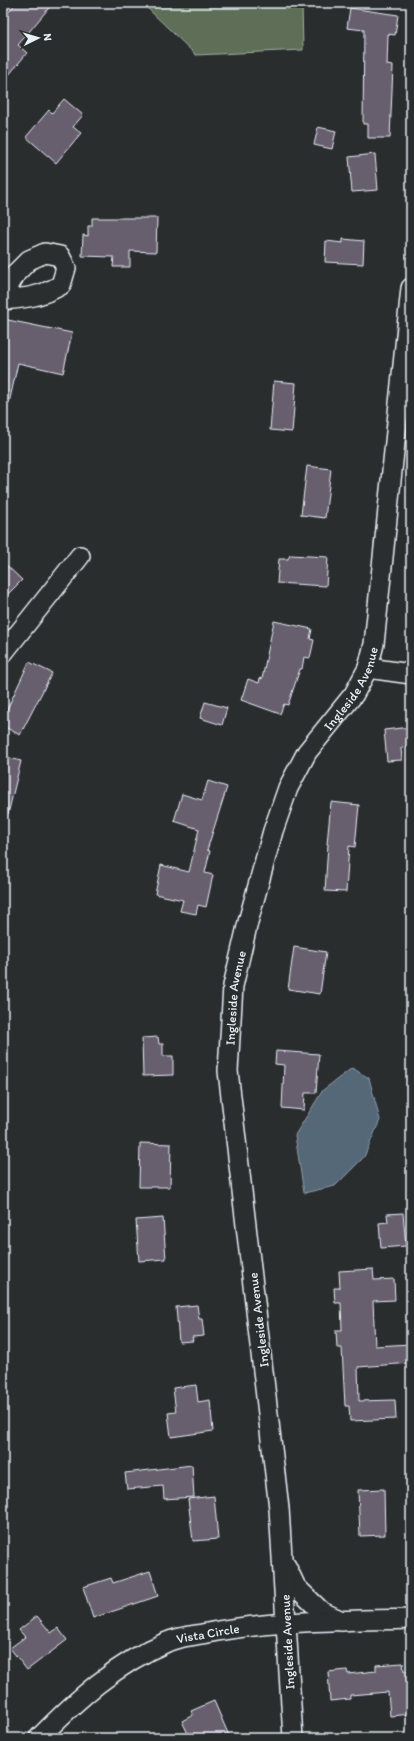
<svg xmlns="http://www.w3.org/2000/svg" width="414" height="1741" font-family="Itim,sans-serif">
<style>
.green{fill:#5f6e56;stroke:#a4b0a7}
.water{fill:#546777;stroke:#8f9eab}
.building{fill:#675e6e;stroke:#e8f1f8}
.lines{fill:none;stroke-linecap:round;stroke-linejoin:round}
.minor-casing{stroke:#e8f1f8;stroke-width:22}
.minor{stroke:#2a2d2e;stroke-width:19}
.labels{text-anchor:middle;stroke-width:3;stroke-linejoin:round;paint-order:stroke}
.street-label{font-size:13px;fill:#e8f1f8;stroke:#2a2d2e}
</style>
<rect width="100%" height="100%" fill="#2a2d2e"/>
<filter id="ink" filterUnits="userSpaceOnUse"><feTurbulence type="fractalNoise" baseFrequency=".025" numOctaves="2"/><feDisplacementMap in="SourceGraphic" scale="8" xChannelSelector="R" yChannelSelector="G"/><feConvolveMatrix kernelMatrix="1 2 1 2 8 2 1 2 1" color-interpolation-filters="sRGB"/></filter>
<g filter="url(#ink)">
<path class="green" d="M142,3h160l1,47 -107,5z"/>
<path class="water" d="M352,1068l17,10 11,42 -16,37 -29,29 -31,7 -9,-58 28,-45z"/>
<path class="building" d="M16,3h37l-35,42 9,8 -24,29v-63z
M350,8l48,7 -3,20 -7,-1 -1,31 6,1 -3,72h-22v-14h-5l1,-94 -17,-2z
M64,99l19,16 -10,12 8,6 -25,30 -30,-26 23,-27 3,3z
M318,127l18,4 -4,18 -18,-4z
M375,154l3,36 -26,2 -3,-35z
M92,218h65l-1,34 -26,-1v16h-17l1,-10 -32,-1 1,-21 5,1v-10h4z
M343,239l21,2 -1,23 -38,-2 1,-21 17,2z
M3,319l69,14 -9,40 -45,-10 -9,40 -6,-1z
M274,381l22,2 -4,49 -22,-2z
M307,466l24,3 -6,49 -24,-3z
M290,555l38,2 -2,29 -49,-3 2,-24h9z
M3,562l19,18 -19,19z
M274,621l38,8 -2,10 4,1 -4,18 -6,-1 -2,12h-2l-12,36 -4,-1 -4,10 -39,-14 7,-21 11,4 1,-5 2,1z
M29,662l23,11 -32,62 -17,-9v-8z
M205,702l22,6 -5,17 -22,-7z
M411,727v20l-10,1 1,12 -15,1 -3,-31z
M3,756l18,5 -13,53 -5,-1z
M208,781l19,6 -20,63 3,1 -5,22 8,2 -7,32 -8,-2 -2,9 -16,-3 3,-11 -28,-6 6,-29 28,7 10,-43 -25,-8 8,-27 20,6z
M331,802l28,3 -4,42 -6,-1 -3,46 -21,-1 3,-47h-1z
M294,947l32,5 -6,42 -32,-5z
M158,1037l1,7h4v12h10v19l-30,1 -1,-38z
M276,1051l43,3 -3,39h-11l-1,17 -22,-2 2,-43 -9,-1z
M140,1143l31,1 -1,43h-31z
M403,1213l3,33 -25,2 -2,-25 9,-1 -1,-8z
M163,1218l3,41 -27,2 -3,-41z
M373,1269l1,11 20,-1 1,21 -22,1 2,45 36,-2v19l-53,4 1,34 36,-1 1,19 -46,2 -1,-15h-4l-3,-58h-5l-1,-18h6l-1,-27h-6l-1,-15h6l-1,-17z
M197,1305l2,14h3l2,17 -12,1 1,4 -14,1 -3,-35z
M196,1385l2,17 12,-2 3,31 -42,6 -3,-24 8,-1 -3,-24z
M192,1465l2,32 -30,2 -1,-13 -36,3 -2,-16z
M384,1489l1,46 -25,1 -2,-46z
M214,1496l4,43 -25,2 -5,-42z
M150,1571l8,25 -65,22 -10,-31 28,-9 2,5z
M37,1616l14,17 7,-5 9,12 -40,30 -17,-22 15,-11 -6,-7z
M403,1663l1,8 7,-1v44l-21,2 -2,-24 -38,3v4l-20,2 -2,-29 19,-2 1,4 28,-3v-6z
M214,1701l16,37h-40l-8,-17 11,-6 -2,-4z"/>
<g class="lines">
<g class="minor-casing">
<g id="minor">
<path d="M3,296l13,-23 13,-13 16,-7 15,3 6,12 -5,17c-21,12 -35,13 -58,15"/>
<path d="M3,653l77,-97"/>
<path d="M368,668l43,6"/>
<path d="M286,1566l10,21 26,25 20,9"/>
<path id="s1" d="M39,1738c37,-38 78,-75 128,-96 10,-5 24,-6 35,-8 67,-14 141,-13 209,-15"/>
<path id="s2" d="M293,1738l-14,-230 -51,-437 5,-85 15,-64 25,-91 15,-43 19,-36 47,-58 14,-26 6,-24 37,-356"/>
</g>
</g>
<use href="#minor" class="minor"/>
</g>
</g>
<g class="labels">
<g class="street-label">
<text dy="5" stroke="none"><textPath href="#s2" startOffset="1080">Ingleside Avenue</textPath></text>
<text dy="5" stroke="none"><textPath href="#s2" startOffset="744">Ingleside Avenue</textPath></text>
<text transform="translate(258 1320) rotate(-97)" y="5">Ingleside Avenue</text>
<text dy="5" stroke="none"><textPath href="#s1" startOffset="203">Vista Circle</textPath></text>
<text transform="translate(287 1642) rotate(-93)" y="5">Ingleside Avenue</text>
</g>
</g>
<rect width="414" height="1741" fill="none" stroke="#2a2d2e" stroke-width="16"/>
<rect x="8" y="8" width="398" height="1725" fill="none" stroke="#e8f1f8" stroke-width="1.5" filter="url(#ink)"/>
<g transform="translate(38 38) rotate(85)" stroke="#2a2d2e" stroke-width="3" paint-order="stroke">
<path d="M0-3L7 15L0 10L-7 15Z" fill="#e8f1f8"/>
<text y="-6" font-size="11" font-weight="bold" text-anchor="middle" fill="#e8f1f8">N</text>
</g>
</svg>
